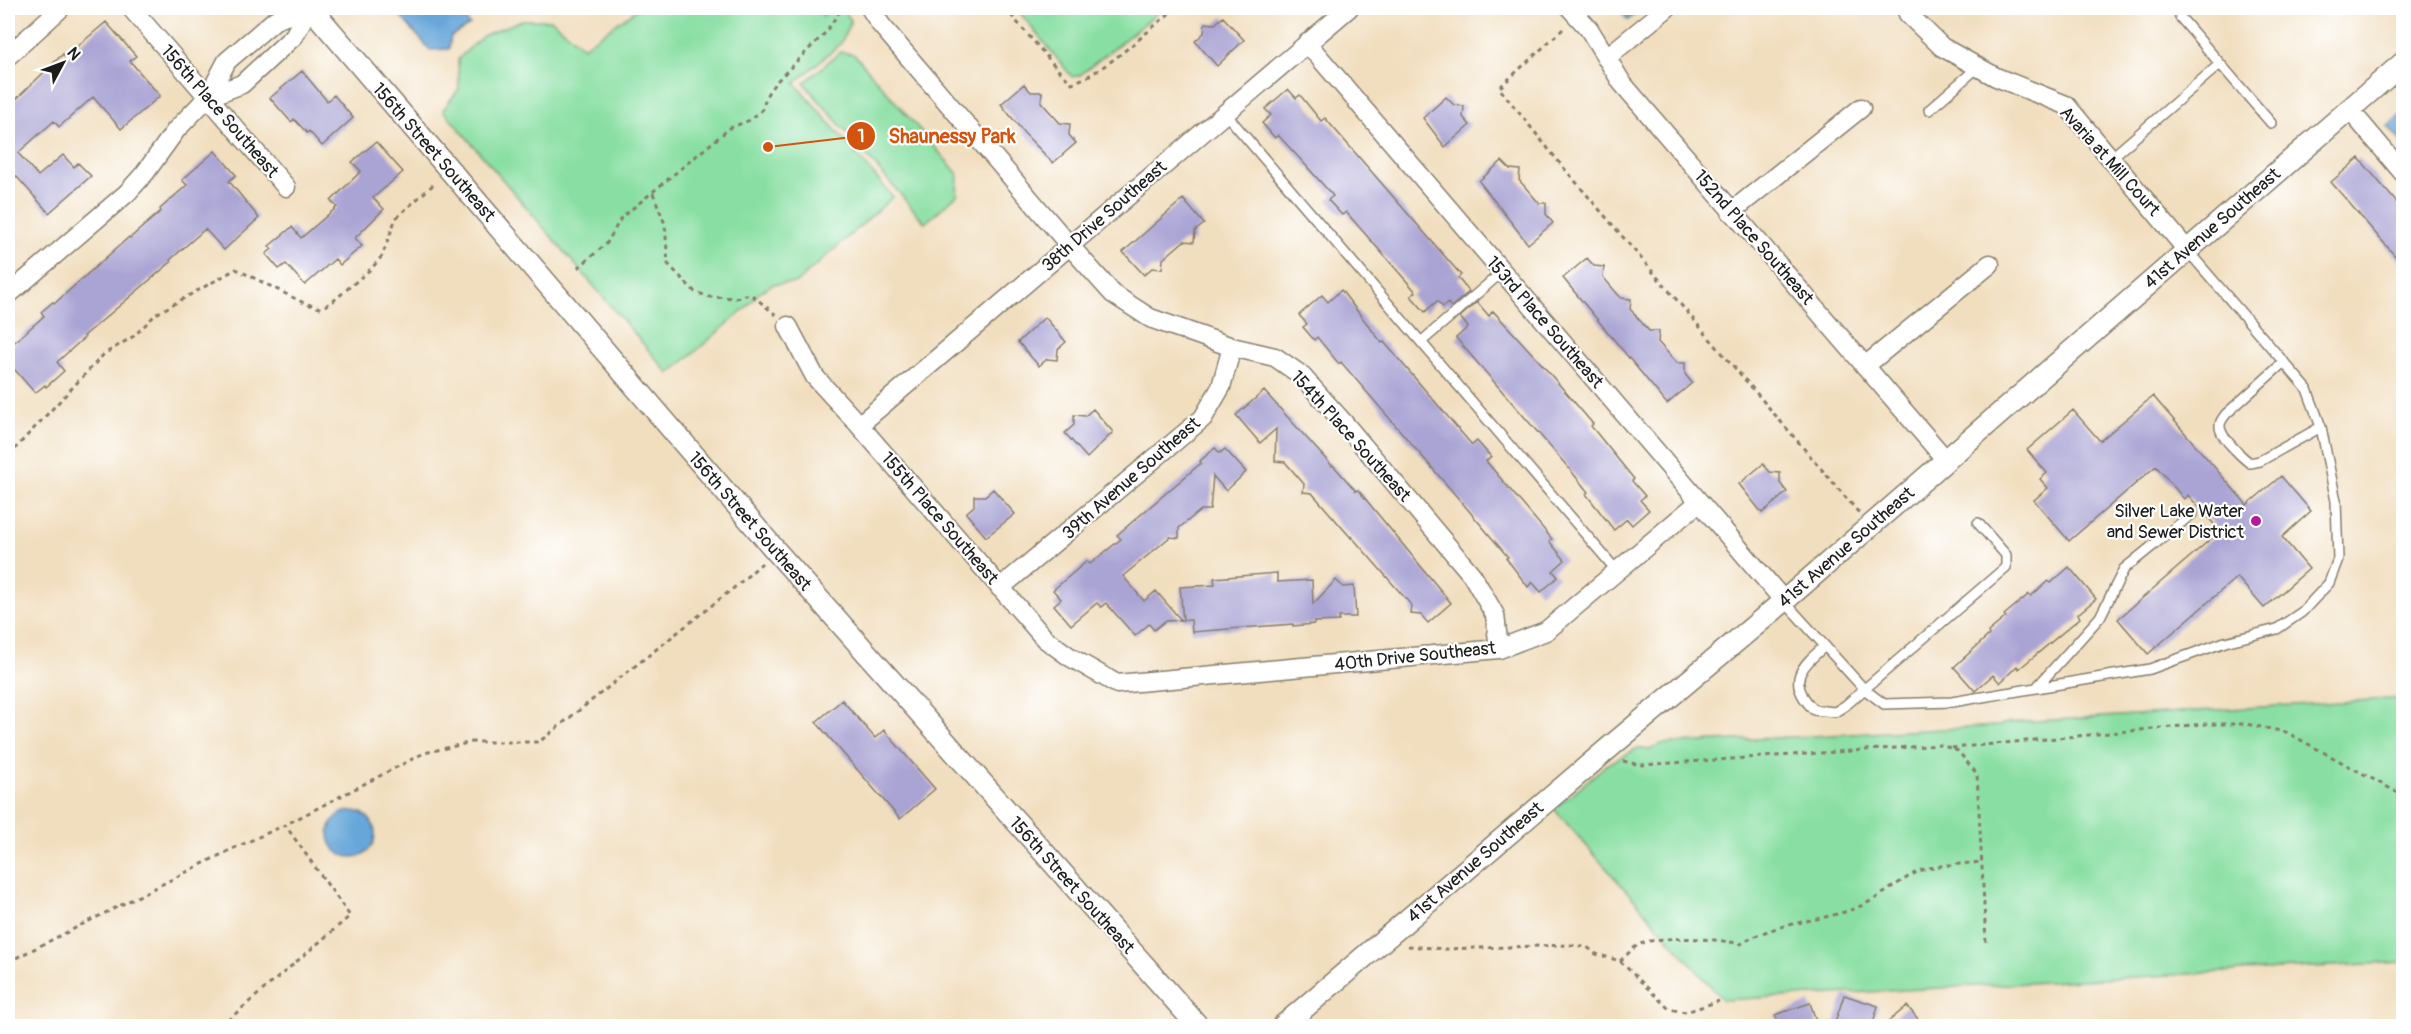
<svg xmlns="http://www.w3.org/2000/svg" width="2411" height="1034" font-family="Pangolin,sans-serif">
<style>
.green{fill:#89dfa3;stroke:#527e60;stroke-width:1.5}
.water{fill:#66a6d9;stroke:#41617a;stroke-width:1.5}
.building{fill:#aaa4d4}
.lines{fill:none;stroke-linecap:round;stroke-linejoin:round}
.service-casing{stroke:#867d6d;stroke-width:12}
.minor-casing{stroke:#867d6d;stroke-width:21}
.tertiary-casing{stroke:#867d6d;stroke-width:24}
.path{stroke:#867d6d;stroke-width:3;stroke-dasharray:4.5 4.5;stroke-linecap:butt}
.service{stroke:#fff;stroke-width:9}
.minor{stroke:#fff;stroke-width:18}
.tertiary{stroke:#fff;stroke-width:21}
.poi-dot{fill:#b5179e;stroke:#fff;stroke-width:2}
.labels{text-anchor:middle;stroke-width:4.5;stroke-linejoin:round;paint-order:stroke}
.street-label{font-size:18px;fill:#1c1c1c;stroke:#fff}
.poi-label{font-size:18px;fill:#1c1c1c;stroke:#fff;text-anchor:end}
.leader{fill:none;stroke:#d4530e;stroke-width:2}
.callout-dot{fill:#d4530e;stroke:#fff;stroke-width:2}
.mark-label{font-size:18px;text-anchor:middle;font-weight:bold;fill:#fff}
.callout-label{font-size:20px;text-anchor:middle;font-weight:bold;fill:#d4530e;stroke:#fff;stroke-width:4.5;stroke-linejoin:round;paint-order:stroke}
</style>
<rect width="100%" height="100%" fill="#fff"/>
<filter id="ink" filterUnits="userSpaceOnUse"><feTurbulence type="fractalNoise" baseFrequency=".0167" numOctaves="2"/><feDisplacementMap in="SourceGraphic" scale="12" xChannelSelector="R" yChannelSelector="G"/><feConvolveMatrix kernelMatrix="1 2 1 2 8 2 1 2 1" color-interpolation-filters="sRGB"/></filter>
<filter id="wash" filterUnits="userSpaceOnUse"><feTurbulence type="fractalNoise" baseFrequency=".008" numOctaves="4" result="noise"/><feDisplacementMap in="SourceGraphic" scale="24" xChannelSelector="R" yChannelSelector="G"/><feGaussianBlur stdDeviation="1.35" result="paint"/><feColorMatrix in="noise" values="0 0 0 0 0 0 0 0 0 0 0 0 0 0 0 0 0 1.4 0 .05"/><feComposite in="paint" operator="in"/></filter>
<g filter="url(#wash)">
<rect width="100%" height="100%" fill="#f1debe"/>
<path class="green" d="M639,8h179l5,8 6,-8h13l9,12 -10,23 -46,40 98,114 -97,86 -23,1 -15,10 -13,15 -76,65 -226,-264 16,-21 -1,-30 25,-23 39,-16h30l31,27z
M1016,8h148l-84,67 -8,2z
M840,52l14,2 104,120 -1,21 -32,28 -121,-140z
M2403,698v264l-680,38 -169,-191 52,-44 32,-17 11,2 12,-6 338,-18 7,-3z"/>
<path class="water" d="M393,8h63l14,17 -19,11 -2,13 -19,1z
M1617,8h26l-15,12z
M2403,113l1,29 -2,1 -14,-17z
M329 834a23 23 0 1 1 46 0a23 23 0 1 1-46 0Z"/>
<g id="blocks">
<path class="building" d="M1223,17l21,23 -27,26 -22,-25 9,-8 1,-10 10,1z
M106,22l30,34 -6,5 30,35 -39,33 -28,-32 -34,30 -5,-6 -36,32 20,23 25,-21 11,12 4,-4 13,13 -42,37 -41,-46v-60l55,-53 2,3z
M302,71l25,30 7,-6 19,23 -31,28 -13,-15 -2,2 -13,-14 -3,3 -21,-24z
M1024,84l7,8h11l-1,10 19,21 10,1 -1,11 7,8 -23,20 -29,-30 -23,-29z
M1288,89l8,9 4,-3 21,26 4,-3 136,157 -3,3 11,14 -18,15 -3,-4 -5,4 -6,-6 -12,11 -14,-16 5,-4 -70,-80 -4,3 -14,-15 5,-4 -32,-36 -23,-25 -3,3 -13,-15 9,-8 -6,-6z
M1446,97l8,8 10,1 -1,11 7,8 -25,22 -22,-29z
M376,142l27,30 -30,26 11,11 -29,29 7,8 -22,19 -5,-6 -30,26 -19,-21 -7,5 -13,-15 6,-5 -3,-3 23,-19 9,11 36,-31 -6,-6 30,-30 -9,-9z
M215,151l21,24 -7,6 30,37 -35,32 -19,-21 -35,31 1,2 -87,74 1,1 -28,25 7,9 -18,16 -1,-2 -10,8 -27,-31v-14l36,-32 -3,-4 12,-10 2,1 74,-66 1,1 31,-27 -1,-2 27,-24 -5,-5z
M2359,158l44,52v55l-72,-83z
M1502,161l8,8 10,1 -1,10 20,23h7v11l7,9 -25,21 -49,-63z
M1183,199l21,25 -9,7 -1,11 -10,-1 -21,18 -1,10 -10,-1 -8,7 -21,-23z
M1587,258l7,8 10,1 -1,10 18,21 10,1 -1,10 19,22h10l-1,11 19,21h8v11l7,9 -25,21 -104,-126z
M1341,290l41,53 2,-1 88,103 5,-4 14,16 -5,4 66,78 -3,2 16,19 -12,11 5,6 -17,15 -9,-10 -4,5 -22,-29 2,-1 -44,-52 -123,-143 -2,2 -22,-27 -3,3 -11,-13 4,-3 -8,-9 23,-20 6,7z
M1477,302l12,14 4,-5 46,50 54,63 -2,2 43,53 -2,2 13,15 -5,4 9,10 -17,15 -5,-6 -13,11 -28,-36 2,-2 -21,-26 -111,-128 12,-11 -8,-10z
M1045,317l21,25 -8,7 -1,11 -10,-1 -8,7 -21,-24z
M1264,391l68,75 1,-1 23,26 2,-1 93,113 -23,20 -7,-8 -10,-1 1,-8 -61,-70 1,3 -40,-46 -9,-1 1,-8 -19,-22 -10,-1 1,-32 -16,14 -24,-28z
M2153,396l94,109 34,-29 30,35 -29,26 27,32 -45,39 -27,-31 -89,77 -30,-35 102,-88 -32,-36 -4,4 -28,-33 -87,75 -35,-41 14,-12 -8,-9 7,-6 -20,-23 46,-40 27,31z
M1093,409l20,23 -26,26 -22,-25 9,-8v-10l11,1z
M1215,448l5,5 5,-4 21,23 -20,19 -13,-15 -3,34h-9l-22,18v10l-9,-1 -47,39 21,25 12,-10 25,29 -16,1 -11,9 -5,-6 -14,12 -29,-33 -5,4 -4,-4 -26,22 -17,-20 7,-6 -8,-9 34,-29 3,3 31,-25 -4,-4 84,-72 -1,-2z
M1763,464l7,8 10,1v10l7,9 -25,21 -23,-29z
M993,489l22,25 -29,23 -20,-24 8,-7v-10h11z
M2069,567l27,32 -18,15 2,4 -61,51 -2,-3 -17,17 -7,-8 -18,16 -21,-24 35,-32 -1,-3 18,-15 -2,-2 25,-21 2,2 17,-15 3,2z
M1277,573v9l35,-2 1,24 23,-24 7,7 11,-1 2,31h-17v4l-25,1v2l-21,2v-2l-101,8 -1,-12h-8l-3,-33 35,-2 -1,-7z
M842,700l33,38 9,-8 51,59 -35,30 -84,-97z
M1844,995l34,11 -6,20h-38z
M1810,1003l8,23h-38l-5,-11z
M1907,1006l17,20h-41z"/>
</g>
</g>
<g filter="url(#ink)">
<use href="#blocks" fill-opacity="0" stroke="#867d6d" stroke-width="1.5"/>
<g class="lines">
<g class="service-casing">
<path id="service" d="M2179,8l1,9 91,106
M2384,8l1,1
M1929,110l49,-43
M1225,113l392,458
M2111,158l109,-94
M1421,342l81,-70
M2284,362l-58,52c-4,5 -8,10 -5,17 3,9 22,27 29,32l10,-2 61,-34
M1784,601l80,88 20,15 68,-2 198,-33 75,-27 52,-13 25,-17 27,-29 9,-24 -2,-58 -15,-74 -14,-38 -120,-139
M1825,646c-25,21 -39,36 -11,64l21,2 11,-7 160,-138v-12l-28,-32
M2036,688l64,-71 24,-48 69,-56"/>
</g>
<g class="minor-casing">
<path id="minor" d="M131,8l155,179
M870,8l11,17 189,221 43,48 37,24 82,29 43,10 26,18 43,48 128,152 23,40 4,34
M1570,8l19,21 33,54 324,377
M1906,8l2,6 34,33 54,30 70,28 121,145
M1307,43l477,558
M8,56l53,-48
M1606,58l61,-50
M208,97l34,-13 52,-48 15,-28
M2349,109l55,65
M1731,212l130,-104
M8,295l119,-102 18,-20 31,-43 32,-33 19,-36 48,-41 32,-12
M788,326l27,51 44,48 186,214 25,18 47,27 382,-35 47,-18 153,-129
M1865,366l125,-102
M859,425l490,-417
M1000,588l203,-170 18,-31 11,-40"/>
</g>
<g class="tertiary-casing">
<path id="tertiary" d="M311,8l465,543 422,475
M1283,1026l327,-279 174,-146 620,-539"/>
</g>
<path class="path" d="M1005,8l55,64 12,11c34,-11 76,-53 104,-75
M1563,29l-64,59 64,79 296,346
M653,193l12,31 3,40 27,28 15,5 27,1 6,-3h9l24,20
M578,268l29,-25 14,-25 109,-90 20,-8 13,-11 3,-13 9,-13 50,-50 17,-25
M8,456l96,-102 30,-18 22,-22 80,-45 68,34 16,5 11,-5 41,-35 10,-12 14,-38 39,-35
M1952,748l251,-24h43l40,8 118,64
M1623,761l18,4 300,-20 17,6 19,23 9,168
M1408,946l37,3 125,-4 17,2 9,7 24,7 49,48 17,3 33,-11
M1620,961c6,-5 12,-12 18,-16 21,-11 81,-6 103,-1 34,-22 72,-21 109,-34 26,-8 44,-26 67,-38 12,-7 49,-8 63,-10
M8,962l222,-112 55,-25 139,-72 48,-11h67l196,-155 27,-24
M221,1026l129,-110 -65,-91"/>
<use href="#service" class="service"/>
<use href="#minor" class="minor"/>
<use href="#tertiary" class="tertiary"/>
</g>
</g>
<circle class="poi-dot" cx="2256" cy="521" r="6"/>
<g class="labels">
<g class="street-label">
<text transform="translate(220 111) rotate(49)" y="6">156th Place Southeast</text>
<text transform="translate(434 152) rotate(49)" y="6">156th Street Southeast</text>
<text transform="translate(2110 161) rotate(48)" y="6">Avaria at Mill Court</text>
<text transform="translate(1104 216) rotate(-41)" y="6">38th Drive Southeast</text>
<text transform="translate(2212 228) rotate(-41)" y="6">41st Avenue Southeast</text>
<text transform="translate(1754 237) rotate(49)" y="6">152nd Place Southeast</text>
<text transform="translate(1545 322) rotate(49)" y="6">153rd Place Southeast</text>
<text transform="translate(1351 436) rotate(48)" y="6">154th Place Southeast</text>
<text transform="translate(1131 478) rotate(-41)" y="6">39th Avenue Southeast</text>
<text transform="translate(940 518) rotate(49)" y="6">155th Place Southeast</text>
<text transform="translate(750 521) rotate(49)" y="6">156th Street Southeast</text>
<text transform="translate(1846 547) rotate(-41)" y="6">41st Avenue Southeast</text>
<text transform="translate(1415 656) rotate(-6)" y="6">40th Drive Southeast</text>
<text transform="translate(1475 862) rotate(-41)" y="6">41st Avenue Southeast</text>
<text transform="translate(1072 885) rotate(48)" y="6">156th Street Southeast</text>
</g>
<g class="poi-label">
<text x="2244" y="517">Silver Lake Water<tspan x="2244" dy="21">and Sewer District</tspan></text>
</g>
</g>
<path class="leader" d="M768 147L861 136"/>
<g class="callout-dot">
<circle cx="768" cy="147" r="6"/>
<circle cx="861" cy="136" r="15"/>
</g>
<g class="mark-label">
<text x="861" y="142">1</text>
</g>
<g class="callout-label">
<text x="952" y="143">Shaunessy Park</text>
</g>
<rect width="2411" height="1034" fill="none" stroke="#fff" stroke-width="30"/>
<g transform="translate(63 63) rotate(49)" stroke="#ffffff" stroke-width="4.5" paint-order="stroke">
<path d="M0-4.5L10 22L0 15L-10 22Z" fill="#1c1c1c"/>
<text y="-9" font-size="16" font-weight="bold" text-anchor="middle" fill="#1c1c1c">N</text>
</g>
</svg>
